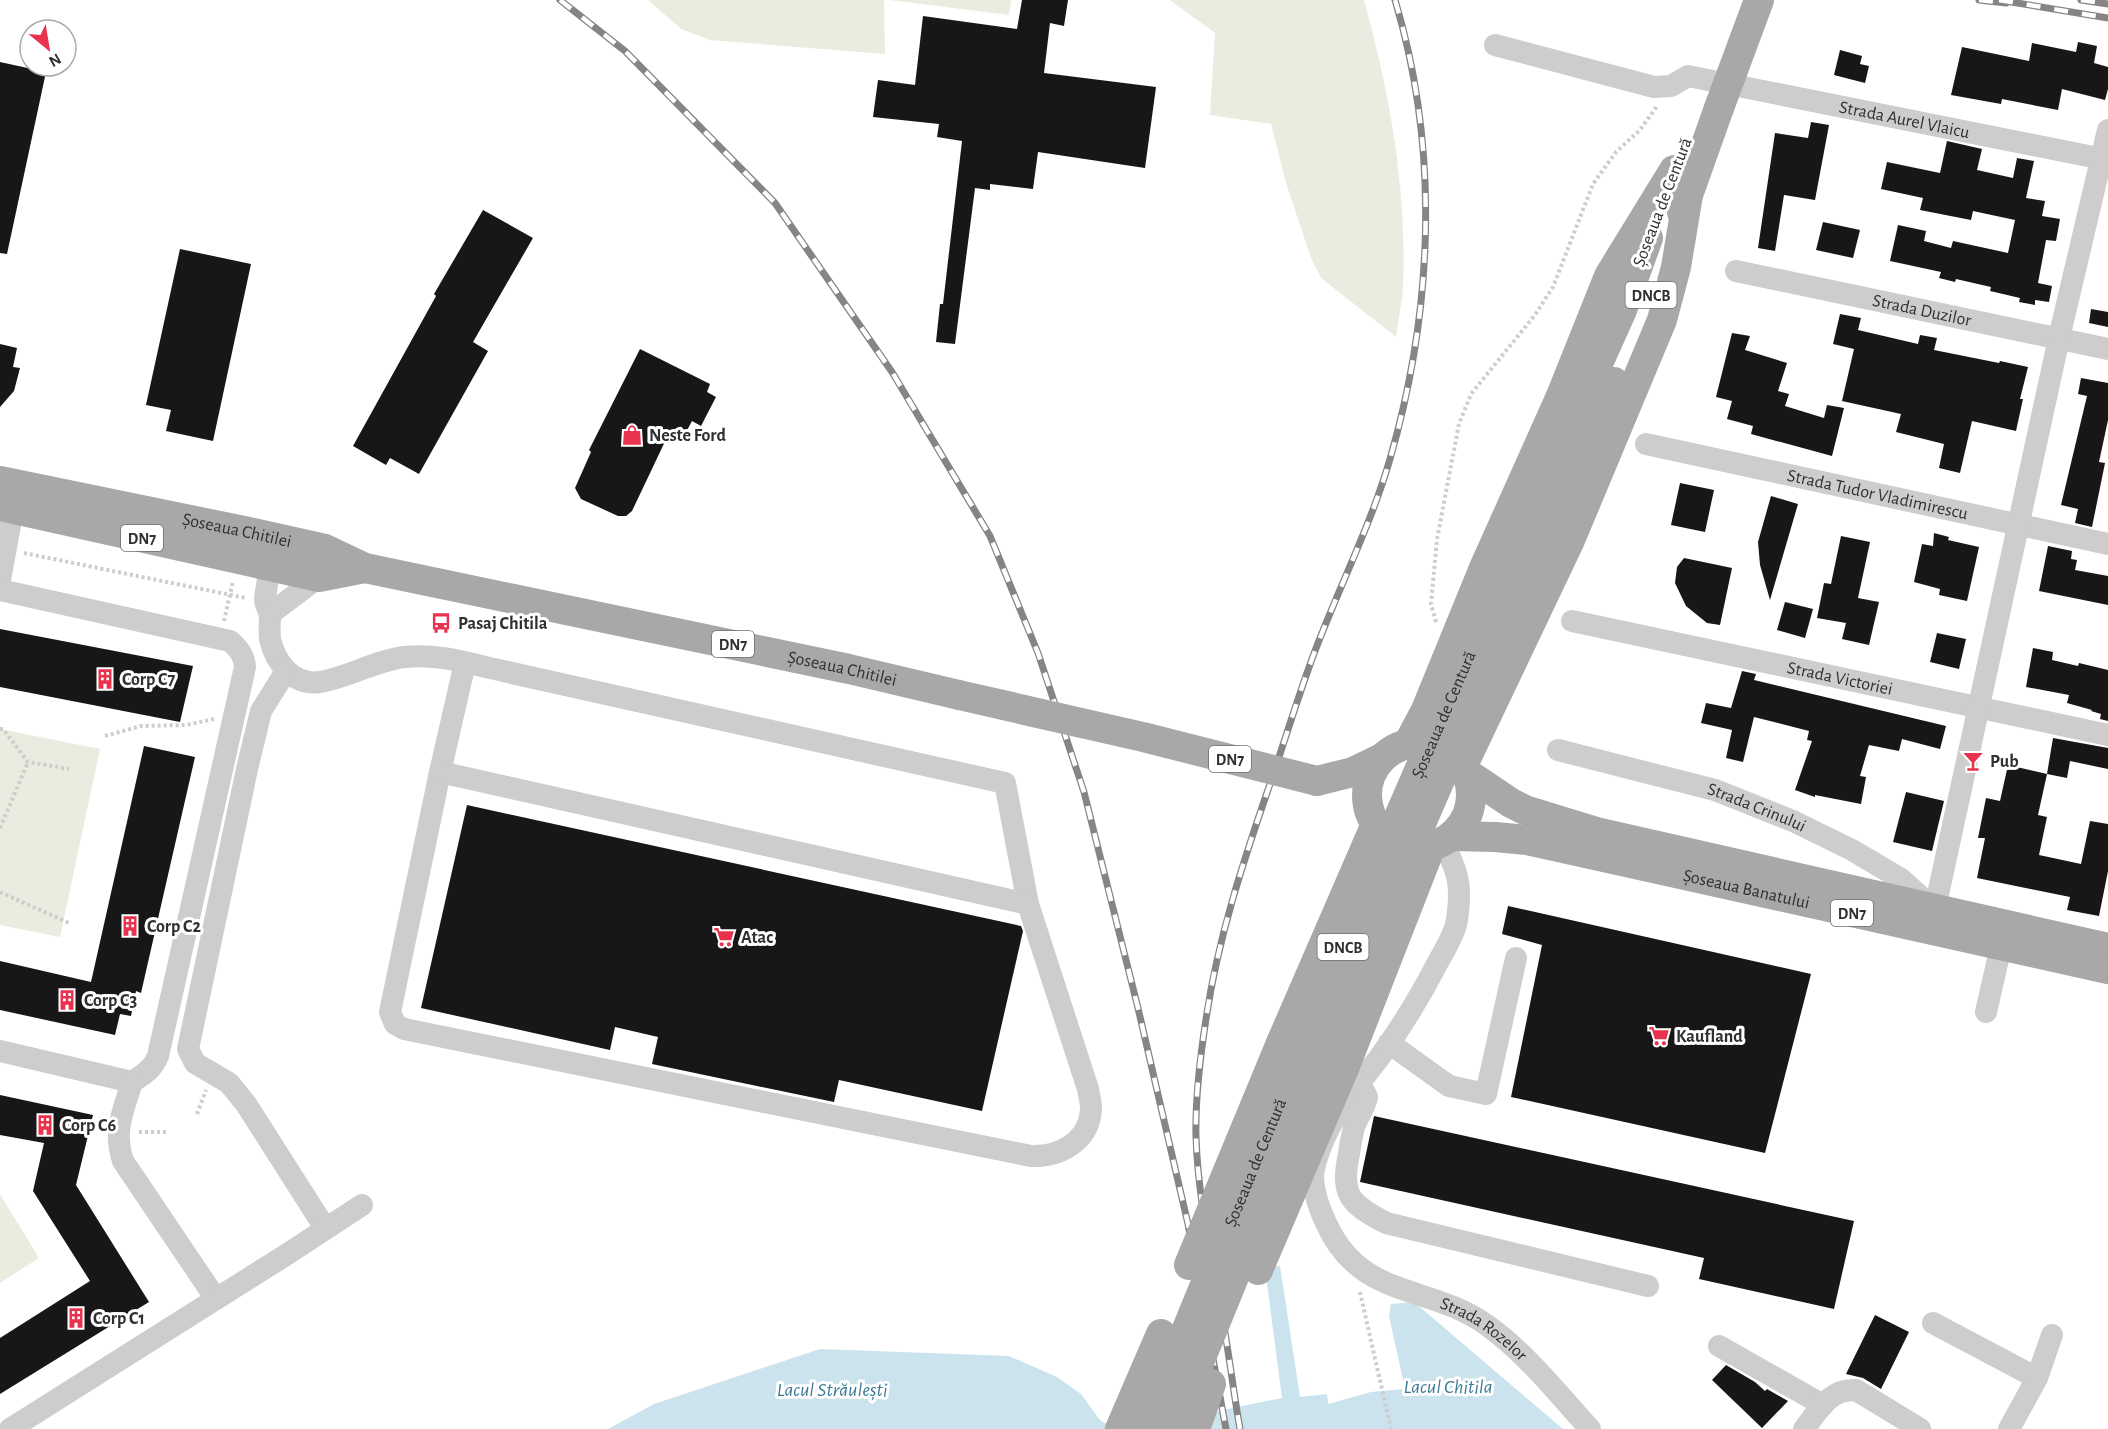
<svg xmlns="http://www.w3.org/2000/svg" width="2108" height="1429" font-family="'Alegreya Sans',sans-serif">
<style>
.green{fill:#e8eddf}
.water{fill:#cbe3ed}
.building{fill:#171717}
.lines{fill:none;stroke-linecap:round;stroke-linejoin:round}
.path{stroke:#cdcdcd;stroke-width:4;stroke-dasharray:3 3;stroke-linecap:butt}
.minor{stroke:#cdcdcd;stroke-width:22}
.major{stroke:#a8a8a8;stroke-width:30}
.rail-casing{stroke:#858585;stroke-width:7}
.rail{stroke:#fff;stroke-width:4.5;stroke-dasharray:14;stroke-linecap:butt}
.major-bridge{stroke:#a8a8a8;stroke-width:30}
.labels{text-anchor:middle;stroke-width:6;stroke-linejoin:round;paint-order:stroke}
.shield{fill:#fff;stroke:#6e6e6e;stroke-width:1.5}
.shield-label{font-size:16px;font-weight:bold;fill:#303030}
.street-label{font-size:18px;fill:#303030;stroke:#fff}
.poi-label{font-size:18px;font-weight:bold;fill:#303030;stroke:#fff;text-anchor:start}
.water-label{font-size:20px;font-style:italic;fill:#3c7995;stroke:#fff}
</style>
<rect width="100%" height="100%" fill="#fff"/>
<path class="green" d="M648,0h236l1,54 -175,-14 -29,-11z
M890,0h121l-2,15z
M1170,0h194c26,94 43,189 39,287 -1,16 -5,34 -7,50l-75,-59 -10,-20 -25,-75 -15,-59 -61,-9 5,-82z
M0,729l100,20 -40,188 -60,-12z
M0,1194l39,64 -39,25z"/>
<path class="water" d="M1280,1266l20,131 27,-3 1,10 43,-12 34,-3 -16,-73 2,-12 23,-2 149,127h-955l46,-25 166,-55 189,7 48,21 24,17 19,26 10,6 74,-8 98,-20 -17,-130z"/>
<path class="building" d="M1022,0h46l-4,26 -14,-3 -6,50 112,14 -11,81 -107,-16 -5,37 -43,-5v6l-15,-2 -20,156 -19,-2 4,-38h3l19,-163 -25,-4 2,-13 -66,-7 5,-37 37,5 8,-69 94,13z
M2078,42l19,4 -3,17 14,4v22l-3,11 -43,-11 -4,21 -56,-11 -1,5 -50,-9 11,-48 67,14 3,-18 44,9z
M1840,50l22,6 -2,8 9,2 -4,17 -31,-8z
M0,62l46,10 -39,182 -7,-1z
M1811,122l18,3 -14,75 -31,-5 -9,56 -17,-3 17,-115 33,5z
M1947,141l35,8 -5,21 36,8 4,-20 17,3 -8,37 19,3 -3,15 18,3 -4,22 -10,-1 -8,43 14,3 -3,16 -14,-2v5l-16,-3 1,-4 -30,-7 1,-4 -35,-8 -1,3 -16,-4 2,-6 -51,-11 8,-36 28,6 -2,10 27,7 2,-7 55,12 7,-33 -42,-9 -2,9 -51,-10 3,-12 -42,-9 6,-27 53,11z
M483,210l50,28 -60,104 15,9 -69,123 -29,-16 -4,7 -33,-19 83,-150 -2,-2z
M1823,222l37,8 -7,28 -37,-8z
M180,249l71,15 -38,177 -47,-10 5,-21 -25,-5z
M2091,309l17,3v15l-19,-4z
M1840,314l21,4 -3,12 60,14 2,-9 17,3 -3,12 65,13 1,-2 28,6 -8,32h3l-7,32 -44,-10 -12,52 -21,-5 5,-24 -48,-12 5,-18 -59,-13 12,-52 -21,-5z
M1732,333l18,3 -5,14 42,13 -9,28 11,3 -4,12 39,12 3,-13 17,3 -12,48 -81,-22 2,-8 -26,-7 5,-18 -16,-4z
M0,344l17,4 -4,19 7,1 -6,23 -14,16z
M640,349l70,35 -3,8 9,5 -15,29 -9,-5 -9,17 -13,-7 -38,80 -6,5h-8l-37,-17 -6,-11 16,-36 -2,-2z
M2081,378l27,5v37l-9,42 6,1 -13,64 -17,-4 3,-14 -17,-4 26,-109 -9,-2z
M1680,483l34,7 -9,42 -34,-7z
M1771,496l27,8 -28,96 -10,-35 -2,-23z
M1934,533l15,4 -1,3 31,7 -12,54 -28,-6 1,-6 -26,-7 8,-38 11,2z
M1841,536l29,6 -12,56 21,4 -10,43 -27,-6 4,-16 -29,-5 7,-35 7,1z
M2048,546l24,5 -1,8 6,1 -2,10 33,6v29l-69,-14z
M1684,558l48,10 -12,57 -13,-2 -21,-17 -11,-23 2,-16z
M1785,602l28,7 -8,29 -28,-8z
M0,629l193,37 -13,56 -180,-35z
M1937,633l29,6 -7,30 -29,-7z
M2033,648l20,4 -1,8 26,6 1,-3 29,7v51l-8,-2 1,-5 -10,-3 1,-1 -25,-7 2,-8 -43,-8z
M1742,671l14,3 -2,6 192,46 -6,23 -38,-10 -3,12 -30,-6 -9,31 6,1 -5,27 -46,-9v2l-20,-7 17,-49 -5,-1 2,-9 -55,-14 -11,45 -17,-4 6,-28 -31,-7 5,-20 25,5z
M2053,738l55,10v21l-38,-8 -3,17 -20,-4z
M144,746l51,11 -54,236 -5,-2 -5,25 -11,-2 -5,21 -115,-25v-49l91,21z
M2008,765l39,9 -9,41 9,2 -8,38 42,9 9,-43 18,3v47l-9,45 -32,-6 3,-13 -93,-19 8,-40h-7l8,-40 14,3z
M1906,792l38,9 -12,50 -39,-9z
M467,805l554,121 2,5 -41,180 -143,-31 -5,22 -182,-38 6,-27 -43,-10 -5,23 -189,-42z
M1508,906l303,68 -46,179 -254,-56 31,-152 -40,-11z
M0,1095l93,20 -17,70 73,117 -149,92v-56l90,-57 -57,-90 11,-48 -44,-8z
M1374,1116l480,105 -20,88 -135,-30 5,-21 -344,-76z
M1875,1315l34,17 -28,57 -18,-11 -17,-4z
M1726,1365l29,17 10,9 2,-2 21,12 -26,27 -50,-48z"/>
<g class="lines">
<path class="path" d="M24,553l222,45
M224,621l9,-40
M1436,622l-5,-18 6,-65 22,-115 12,-30 64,-79 18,-28 40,-103 23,-32 24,-22 17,-24
M0,729h3l25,33 41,7
M105,736l36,-10 45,-1 28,-6
M0,828l28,-66
M0,892l69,31
M197,1114l9,-24
M139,1132h28
M1360,1292l31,137"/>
<g class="minor">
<path id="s1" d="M1495,45l159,42 17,-1 17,-10 420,84"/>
<path id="s2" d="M1736,271l372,78"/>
<path id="s3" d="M1646,444l462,100"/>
<path d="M270,567c-1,10 -4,21 -5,32 0,6 4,11 5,17 0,8 -1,15 0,23 5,23 23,47 50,43 29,-5 54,-21 84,-25 33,-4 67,7 99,14l502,112 23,121 60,185c1,6 3,13 3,19 -1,33 -31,49 -60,48l-627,-127 -9,-5 -5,-12 50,-240 25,-109"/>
<path d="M0,580l13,-71"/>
<path d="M0,590l230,51c9,8 14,14 15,26l-87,389c-6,14 -14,18 -26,26l-132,-31"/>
<path d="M270,614l49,-37"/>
<path id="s4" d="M1572,621l536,114"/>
<path d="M286,671l-25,40 -14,58 -59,280 7,14 34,20 17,21 79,124"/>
<path id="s5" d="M1558,750l157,40 78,31 59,29 49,29 31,28"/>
<path d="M440,772l588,132"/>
<path id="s6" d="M1443,842c8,17 16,32 16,51 0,10 -1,22 -3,32 -4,13 -11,25 -18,37 -17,33 -37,66 -59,96 -23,30 -46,55 -59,91 -3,8 -6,17 -7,26 0,16 6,33 13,48 35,78 103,60 162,103 39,28 70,68 102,103"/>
<path d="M1932,922l127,-584 49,-208"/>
<path d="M1986,1012l15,-66"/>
<path d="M1389,1043l60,43 37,8 30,-136"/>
<path d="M132,1082c-9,30 -19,48 -9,79l93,138"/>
<path d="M1359,1082l8,15c-2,11 -9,19 -13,30 -2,8 -4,18 -5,27 -9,41 1,50 37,69l262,63"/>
<path d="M1933,1323l104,55"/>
<path d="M1719,1346l104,59"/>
<path d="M10,1429l279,-176 73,-48"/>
<path d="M1804,1429c14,-18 26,-41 52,-39l64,39"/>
<path d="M2009,1429l28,-51 15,-43"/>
</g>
<g class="major">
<path d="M1682,212l37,-104"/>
<path d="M1560,448l62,-138 26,-72"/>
<path d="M1571,477l43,-95"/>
<path id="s7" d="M0,481l244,50 81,18 40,19 484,101 110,26"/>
<path d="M0,506l319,71 46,-9"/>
<circle cx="1419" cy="795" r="52"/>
<path d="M1408,744l18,-34 58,-142 77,-172 48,-120 65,-106"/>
<path d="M1463,765l107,-225 92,-220 14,-53 12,-72"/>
<path d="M1468,774l43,29 14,7 75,23 508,115"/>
<path d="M1317,781l36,-9 29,-14"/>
<path id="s8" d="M1452,836l43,1 32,3 581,129"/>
<path d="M1281,1043l95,-219"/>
<path d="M1345,1066l86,-220"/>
</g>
<g class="rail-casing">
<path id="rail" d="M560,0l65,51 150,152 117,169 98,164 48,117 46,139 54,216 50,216 38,205
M1979,0l27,3
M1999,0l109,18
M2081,0l27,4
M1240,1429c-6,-34 -10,-68 -16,-102 -11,-63 -26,-126 -28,-190 -1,-39 4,-79 10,-118 12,-81 37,-157 64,-235 14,-41 27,-84 42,-125 25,-68 58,-131 78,-200 43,-149 50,-309 5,-459"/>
</g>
<use href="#rail" class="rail"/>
<g class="major-bridge">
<path d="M1719,108l40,-108"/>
<path d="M959,695l184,42 174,44"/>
<path d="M1189,1265l92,-222"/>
<path d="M1258,1270l87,-204"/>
<path d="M1120,1429l41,-95"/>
<path id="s9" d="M1146,1429l213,-520 191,-440"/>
<path d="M1172,1429l209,-513 190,-439"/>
<path d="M1195,1429l16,-45"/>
</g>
</g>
<defs>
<g id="shop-bare" transform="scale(1.62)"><path d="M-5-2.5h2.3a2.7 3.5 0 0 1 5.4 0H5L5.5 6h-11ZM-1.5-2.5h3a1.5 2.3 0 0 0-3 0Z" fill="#e8324e" stroke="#fff" stroke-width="2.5" paint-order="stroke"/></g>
<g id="bus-bare" transform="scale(1.62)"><path d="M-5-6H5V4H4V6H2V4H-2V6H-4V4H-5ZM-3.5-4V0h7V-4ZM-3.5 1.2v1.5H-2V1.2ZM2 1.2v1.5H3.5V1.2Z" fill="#e8324e" stroke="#fff" stroke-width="2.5" paint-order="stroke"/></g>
<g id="building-bare" transform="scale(1.62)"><path d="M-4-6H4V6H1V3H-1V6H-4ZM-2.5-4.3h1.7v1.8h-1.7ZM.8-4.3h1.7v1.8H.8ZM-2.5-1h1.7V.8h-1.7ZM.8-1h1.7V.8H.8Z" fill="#e8324e" stroke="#fff" stroke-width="2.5" paint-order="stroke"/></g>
<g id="bar-bare" transform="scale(1.62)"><path d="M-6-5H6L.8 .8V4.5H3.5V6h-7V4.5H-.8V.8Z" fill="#e8324e" stroke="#fff" stroke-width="2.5" paint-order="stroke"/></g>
<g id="supermarket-bare" transform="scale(1.62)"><path d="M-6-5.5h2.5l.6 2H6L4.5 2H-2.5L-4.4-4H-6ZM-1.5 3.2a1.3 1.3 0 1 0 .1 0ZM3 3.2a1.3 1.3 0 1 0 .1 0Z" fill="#e8324e" stroke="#fff" stroke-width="2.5" paint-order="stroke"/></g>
</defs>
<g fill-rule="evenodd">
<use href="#shop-bare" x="632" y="435"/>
<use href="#bus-bare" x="441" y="623"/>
<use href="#building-bare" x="105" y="679"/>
<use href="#bar-bare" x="1973" y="761"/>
<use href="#building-bare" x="130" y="926"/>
<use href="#supermarket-bare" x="724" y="937"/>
<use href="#building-bare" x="67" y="1000"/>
<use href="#supermarket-bare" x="1659" y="1036"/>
<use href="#building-bare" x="45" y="1125"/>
<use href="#building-bare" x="76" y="1318"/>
</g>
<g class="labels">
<g class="shield">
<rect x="1625.5" y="282" width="51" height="26" rx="4.5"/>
<rect x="121" y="525" width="42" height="26" rx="4.5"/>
<rect x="712" y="631" width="42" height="26" rx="4.5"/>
<rect x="1209" y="746" width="42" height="26" rx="4.5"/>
<rect x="1831" y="900" width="42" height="26" rx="4.5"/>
<rect x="1317.5" y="934" width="51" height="26" rx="4.5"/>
</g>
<g class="shield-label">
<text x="1651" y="301">DNCB</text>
<text x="142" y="544">DN7</text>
<text x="733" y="650">DN7</text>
<text x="1230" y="765">DN7</text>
<text x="1852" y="919">DN7</text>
<text x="1343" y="953">DNCB</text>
</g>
<g class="street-label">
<text dy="6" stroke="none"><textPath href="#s1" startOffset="422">Strada Aurel Vlaicu</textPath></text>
<text transform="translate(1662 202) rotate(-69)" y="6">Șoseaua de Centură</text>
<text dy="6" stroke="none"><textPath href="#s2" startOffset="190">Strada Duzilor</textPath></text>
<text dy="6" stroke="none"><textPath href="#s3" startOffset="237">Strada Tudor Vladimirescu</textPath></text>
<text dy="6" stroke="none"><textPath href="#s7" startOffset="242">Șoseaua Chitilei</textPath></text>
<text dy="6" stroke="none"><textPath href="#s7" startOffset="864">Șoseaua Chitilei</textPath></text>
<text dy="6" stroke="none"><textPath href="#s4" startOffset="274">Strada Victoriei</textPath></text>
<text dy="6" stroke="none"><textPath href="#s9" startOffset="774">Șoseaua de Centură</textPath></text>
<text dy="6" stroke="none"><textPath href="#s5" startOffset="207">Strada Crinului</textPath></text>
<text dy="6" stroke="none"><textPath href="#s8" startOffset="300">Șoseaua Banatului</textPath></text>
<text dy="6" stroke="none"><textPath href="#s9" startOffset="288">Șoseaua de Centură</textPath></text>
<text dy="6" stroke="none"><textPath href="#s6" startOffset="622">Strada Rozelor</textPath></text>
</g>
<g class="poi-label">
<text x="649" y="441">Neste Ford</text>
<text x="458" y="629">Pasaj Chitila</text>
<text x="122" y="685">Corp C7</text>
<text x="1990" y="767">Pub</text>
<text x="147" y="932">Corp C2</text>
<text x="741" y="943">Atac</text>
<text x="84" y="1006">Corp C3</text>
<text x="1676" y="1042">Kaufland</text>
<text x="62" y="1131">Corp C6</text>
<text x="93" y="1324">Corp C1</text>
</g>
<g class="water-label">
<text x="1448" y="1393">Lacul Chitila</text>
<text x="832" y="1396">Lacul Străulești</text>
</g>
</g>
<g transform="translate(48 48) rotate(150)"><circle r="28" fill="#ffffff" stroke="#acacac" stroke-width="1.5"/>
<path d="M0-4.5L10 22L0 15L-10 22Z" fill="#e8324e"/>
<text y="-9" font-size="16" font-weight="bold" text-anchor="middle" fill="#303030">N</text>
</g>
</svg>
